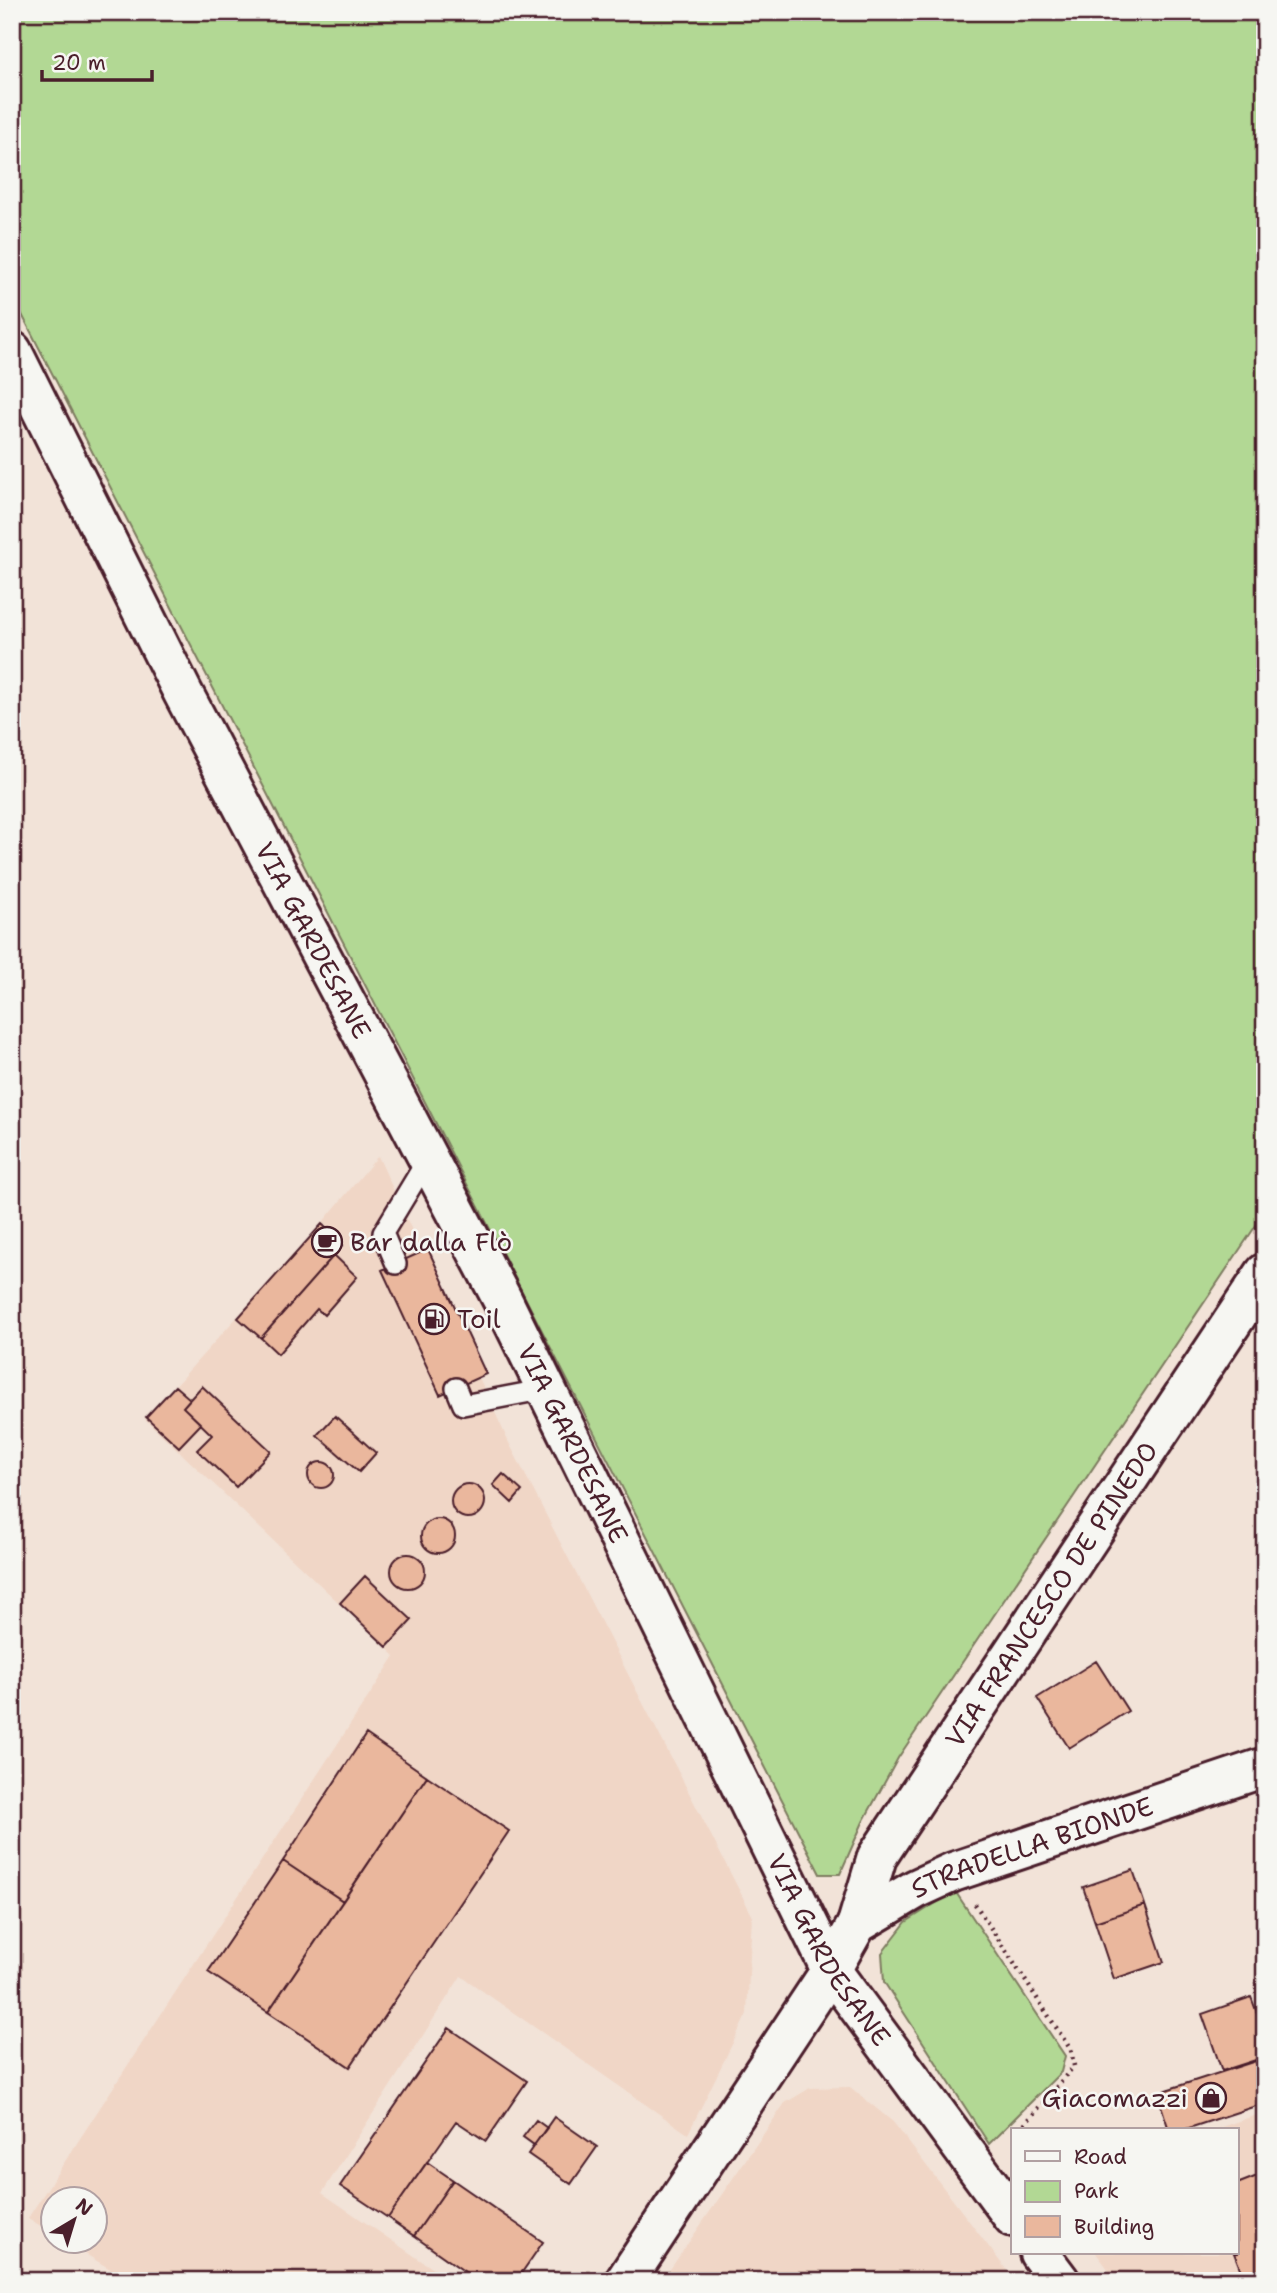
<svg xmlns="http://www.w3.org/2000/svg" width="1277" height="2293" font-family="'Shantell Sans',sans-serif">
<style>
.built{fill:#f0d6c6}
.green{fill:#b2d894;stroke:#7e7c60;stroke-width:2}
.building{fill:#eab79d;stroke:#4a1f2b;stroke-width:2}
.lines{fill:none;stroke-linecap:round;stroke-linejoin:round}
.lane-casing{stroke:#4a1f2b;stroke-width:24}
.street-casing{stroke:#4a1f2b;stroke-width:44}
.secondary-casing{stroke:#4a1f2b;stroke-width:44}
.path{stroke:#4a1f2b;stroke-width:4.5;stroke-dasharray:2 5;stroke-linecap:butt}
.lane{stroke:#f6f6f2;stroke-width:19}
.street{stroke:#f6f6f2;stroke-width:38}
.secondary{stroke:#f6f6f2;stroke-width:38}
.labels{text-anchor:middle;stroke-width:5;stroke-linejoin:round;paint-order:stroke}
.street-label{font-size:26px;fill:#4a1f2b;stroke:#f6f6f2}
.poi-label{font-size:26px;fill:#4a1f2b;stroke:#f6f6f2;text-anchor:start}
</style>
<rect width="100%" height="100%" fill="#f2e3d8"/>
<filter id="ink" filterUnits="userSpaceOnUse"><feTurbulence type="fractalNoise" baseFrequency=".0143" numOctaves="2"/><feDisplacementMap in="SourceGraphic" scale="14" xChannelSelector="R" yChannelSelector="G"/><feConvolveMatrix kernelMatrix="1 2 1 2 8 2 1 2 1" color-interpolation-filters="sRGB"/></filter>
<g filter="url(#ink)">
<path class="built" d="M378,1156l131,287 243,472 -5,99 -59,120 -227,-158 -139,217 129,88h-313l-18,-6 -56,-34 30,-1v-42h-42v35l-24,-15 367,-562 -250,-237 176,-195 7,5 -6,-6z
M850,2087l43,35 122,159h-353l123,-178 25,-15z
M1265,2112v169h-148l-21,-28h141v-123h-24z"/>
<path class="green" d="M12,12h1253v1200l-367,546 -35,64 -23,52h-20l-808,-1579z
M955,1891l110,165 -4,16 -72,72 -105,-162 -2,-29 24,-31z"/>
<path class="building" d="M322,1224l21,21 -82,93 -23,-20z
M428,1249l58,125 -46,21 -58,-125z
M334,1255l23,22 -33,38 -7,-6 -39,45 -17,-16z
M175,1386l15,13 -7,8 18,17 -22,23 -33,-30z
M202,1386l69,65 -35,36 -39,-37 15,-15 -29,-28z
M335,1416l41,37 -17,19 -42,-37z
M308 1475a13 13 0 1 1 26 0a13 13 0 1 1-26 0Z
M503,1474l19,17 -10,12 -19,-18z
M451 1501a17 17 0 1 1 34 0a17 17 0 1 1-34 0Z
M421 1536a17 17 0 1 1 34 0a17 17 0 1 1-34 0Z
M391 1571a17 17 0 1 1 34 0a17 17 0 1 1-34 0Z
M365,1576l47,44 -25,27 -47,-44z
M1096,1661l32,50 -59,37 -32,-50z
M366,1734l61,42 -84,125 -60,-40z
M427,1776l82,55 -159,236 -82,-55z
M283,1861l60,40 -75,111 -60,-40z
M1133,1870l12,35 -50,17 -12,-35z
M1145,1905l19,57 -50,17 -19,-57z
M1251,1997l14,37v23l-43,14 -20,-57z
M449,2028l78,53 -41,60 -30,-20 -68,97 -48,-32z
M1262,2059l3,8v36l-82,27h-14l-12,-37z
M554,2117l43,30 -26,37 -43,-30z
M536,2120l11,8 -13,17 -11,-8z
M427,2162l26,18 -39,56 -26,-18z
M1265,2173v108h-20l-11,-28h3v-69z
M453,2180l90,62 -27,39h-38l-64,-45z"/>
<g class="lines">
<g class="lane-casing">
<path id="lane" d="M396,1264l-13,-31 46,-76
M456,1388l7,17 83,-16"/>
</g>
<g class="street-casing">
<g id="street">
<path id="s1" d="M857,1924l20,-67 388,-584"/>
<path id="s2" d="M831,1970l26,-46 59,-35 37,-17 312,-105"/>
</g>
</g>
<g class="secondary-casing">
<g id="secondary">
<path id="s3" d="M12,351l171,342 319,606 329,671 182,247"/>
<path d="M1039,2253l21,28"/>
<path d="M625,2281l206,-311"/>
</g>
</g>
<path class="path" d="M975,1904l96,146 3,16 -54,64"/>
<use href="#lane" class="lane"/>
<use href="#street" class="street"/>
<use href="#secondary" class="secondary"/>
</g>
</g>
<defs>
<g id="cafe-ring" transform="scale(1.575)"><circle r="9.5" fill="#f6f6f2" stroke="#4a1f2b" stroke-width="1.5"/><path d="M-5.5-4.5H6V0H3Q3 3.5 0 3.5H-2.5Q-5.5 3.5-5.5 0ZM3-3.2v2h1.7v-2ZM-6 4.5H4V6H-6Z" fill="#4a1f2b"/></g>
<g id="fuel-ring" transform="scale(1.575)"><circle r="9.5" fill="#f6f6f2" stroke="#4a1f2b" stroke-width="1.5"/><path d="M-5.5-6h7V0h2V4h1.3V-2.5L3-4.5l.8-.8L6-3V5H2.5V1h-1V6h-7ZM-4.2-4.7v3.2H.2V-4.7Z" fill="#4a1f2b"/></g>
<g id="shop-ring" transform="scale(1.575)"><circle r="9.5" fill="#f6f6f2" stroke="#4a1f2b" stroke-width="1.5"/><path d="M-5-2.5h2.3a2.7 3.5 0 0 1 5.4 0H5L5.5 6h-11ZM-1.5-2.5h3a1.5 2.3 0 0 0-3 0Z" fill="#4a1f2b"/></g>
</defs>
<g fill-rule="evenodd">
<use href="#cafe-ring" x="327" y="1242"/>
<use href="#fuel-ring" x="434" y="1319"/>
<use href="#shop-ring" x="1211" y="2098"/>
</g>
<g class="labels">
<g class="street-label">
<text dy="9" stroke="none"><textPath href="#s3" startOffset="662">VIA GARDESANE</textPath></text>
<text dy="9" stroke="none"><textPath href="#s3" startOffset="1228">VIA GARDESANE</textPath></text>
<text dy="9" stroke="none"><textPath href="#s1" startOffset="385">VIA FRANCESCO DE PINEDO</textPath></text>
<text dy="9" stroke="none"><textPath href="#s2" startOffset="245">STRADELLA BIONDE</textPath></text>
<text dy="9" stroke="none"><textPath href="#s3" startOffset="1796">VIA GARDESANE</textPath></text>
</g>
<g class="poi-label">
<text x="350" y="1251">Bar dalla Flò</text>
<text x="457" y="1328">Toil</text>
<text x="1188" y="2107" text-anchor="end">Giacomazzi</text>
</g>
</g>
<rect width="1277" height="2293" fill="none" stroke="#f6f6f2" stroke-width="42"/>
<rect x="21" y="21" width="1235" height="2251" fill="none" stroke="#4a1f2b" stroke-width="2.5" filter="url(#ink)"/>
<rect x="1011" y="2128" width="228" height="126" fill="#f6f6f2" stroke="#b1a0a2" stroke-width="2"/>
<rect x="1025" y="2151" width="35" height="10" fill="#f6f6f2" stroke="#b1a0a2" stroke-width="2"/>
<text x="1074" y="2164" font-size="21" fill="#4a1f2b">Road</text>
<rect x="1025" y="2181" width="35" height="21" fill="#b2d894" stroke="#b1a0a2" stroke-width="2"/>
<text x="1074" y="2198" font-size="21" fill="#4a1f2b">Park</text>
<rect x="1025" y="2216" width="35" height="21" fill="#eab79d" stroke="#b1a0a2" stroke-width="2"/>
<text x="1074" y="2234" font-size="21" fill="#4a1f2b">Building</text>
<g transform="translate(74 2220) rotate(38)"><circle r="33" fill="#f6f6f2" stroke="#b1a0a2" stroke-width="2"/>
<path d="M0-5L12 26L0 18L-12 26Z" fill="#4a1f2b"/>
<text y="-10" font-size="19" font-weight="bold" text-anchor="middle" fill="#4a1f2b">N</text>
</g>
<path d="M42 70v10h110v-10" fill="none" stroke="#4a1f2b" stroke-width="3.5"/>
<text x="52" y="70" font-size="21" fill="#4a1f2b" stroke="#f6f6f2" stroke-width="5" paint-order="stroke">20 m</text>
</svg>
